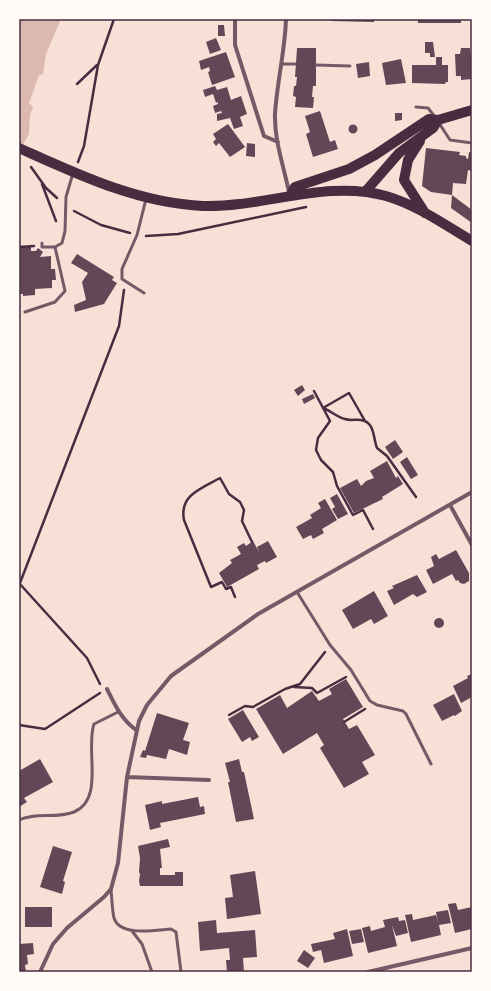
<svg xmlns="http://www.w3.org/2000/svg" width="491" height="991" font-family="'Space Grotesk',sans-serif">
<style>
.water{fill:#dcb8b0}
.building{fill:#644757}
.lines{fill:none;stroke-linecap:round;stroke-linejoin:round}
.path{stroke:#4a2c40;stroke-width:2.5}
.service{stroke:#755966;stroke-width:3}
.minor{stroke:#755966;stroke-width:4}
.primary{stroke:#4a2c40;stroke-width:10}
.neatline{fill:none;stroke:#4a2c40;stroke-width:1.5}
</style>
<rect width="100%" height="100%" fill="#f7e1d7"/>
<path class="water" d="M19,19h42l-15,35 -3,20 -4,1 -10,28 4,4 -3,8 -1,19 -10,18z"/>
<path class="building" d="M331,19h43v3l-43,-1z
M418,19h43v4h-43z
M218,25h6l1,11h-7z
M216,38l5,12 -11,4 -4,-12z
M425,42h8l2,15h-5v-4h-5z
M297,48h19v38h-3l-1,11h2l-1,11 -18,-1 1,-10 -3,-1 1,-10h2l1,-9h-2z
M461,48h9v5h2v26l-11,1v-4h-5l-1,-22h5z
M226,52l9,25 -23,8 -4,-13 2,-1 -1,-4 -8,3 -2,-9z
M436,57h6v8h6v17h-2l-1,2 -33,-1v-18h24z
M401,59l5,24 -20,2 -4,-22z
M369,62l1,14 -12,2 -2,-14z
M215,86l2,4 10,-3 4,13 10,-4 6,18 -7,3 3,9 -9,3 -4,-11 -13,3v-7l5,-1 -1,-2 -6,2 -2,-7 5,-2v-2l-2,1 -3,-9 -8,3 -2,-7z
M320,111l10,31 5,-2 3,9 -25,8 -7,-23 4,-2 -5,-16z
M395,113h7v7l-7,1z
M228,124l17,23 -15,10 -11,-14 -3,3 -3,-4 3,-3 -3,-5z
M348.5 129a4.5 4.5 0 1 1 9 0a4.5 4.5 0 1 1-9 0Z
M247,143l8,1v13l-9,-1z
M426,148l34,4 -1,3 7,1v2l2,1 1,-7 3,1v18l-4,-1 -2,14 -13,-1 -1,12 -21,-3 -9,-6z
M452,195l20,15v13l-21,-15z
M20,247h11v4h5l2,-3 5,4 -3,5 11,-1v13h4l1,11h-4v8l-17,1v6l-12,1v-2h-4z
M77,254l37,23 -2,3 5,3 -13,21 -29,8 -1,-7 12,-5 -4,-18 6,-9 -17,-10z
M302,385l3,5 -7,6 -4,-6z
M313,394l2,4 -11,6 -2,-5z
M395,440l8,12 -10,7 -8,-12z
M407,457l11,18 -7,4 -11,-17z
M387,461l9,17 2,-2 5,8 -21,13 1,2 -29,14 -14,-25 17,-9 4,7 5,-5 8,-3 -4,-7z
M337,494l11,20 -10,5 -6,-10 3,-2 -5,-9z
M325,499l12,21 -15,9 2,4 -11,6 -2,-4 -8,4 -7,-12 16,-9 -2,-3 11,-7 -3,-5z
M253,541l6,11 -2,-5 11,-6 9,16 -11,6 -1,-2 -8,4 2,4 -32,18 -8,-14 13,-10 -2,-3 11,-6 -4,-7 7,-4 2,3z
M456,550l13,23v8l-5,3 -4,-1 -2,-3 -2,1 -4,-7 -19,10 -7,-14 8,-4 -3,-9 5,-3 3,5z
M417,575l10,17 -10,5 -4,-3 -19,11 -7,-14 7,-3 -2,-2z
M374,591l14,25 -14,8 -3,-5 -18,10 -11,-19z
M434 623a5 5 0 1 1 10 0a5 5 0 1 1-10 0Z
M472,674v23l-11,6 -8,-17 15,-8 -1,-2z
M346,679l17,28 -20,12 6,10 8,-4 18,30 -13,7 7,12 -25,14 -24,-40 4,-3 -7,-12 -34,21 -27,-45 24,-14 7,13 25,-17 7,10 13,-7 -3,-5z
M454,694l8,17 -7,5 -1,-1 -12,6 -9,-16z
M243,710l16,27 -7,4 -2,-4 -8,5 -14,-23z
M157,713l32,10 -6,17 7,2 -3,13 -18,-6 -3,10 -19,-4 -1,3 -6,-1 3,-7 2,1z
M40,759l13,23 -29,16 3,4 -8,5v-36z
M239,759l3,13h2l10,47 -18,3 -8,-40h2l-5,-19z
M198,797l2,10 4,-1 1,8 -45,9 1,4 -11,3 -5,-25 17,-4v3z
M168,839l2,8 -10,2 2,19h-2v7h15v-3h8v14h-43l-1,-5 1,-7 -1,-2 1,-14 -2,-12z
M53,846l19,6 -9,29 2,1 -3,12 -22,-7z
M255,871l6,43 -34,5 -2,-21 8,-1 -3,-22z
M456,903l2,7 14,-3v22l-17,4 -7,-29z
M25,907h27v20h-27z
M448,910l3,13 -12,2 2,10 -30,7 -6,-27 7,-1 1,6 23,-5 2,7 -2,-10z
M398,917l1,4 6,-1 3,13 -12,3 -4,-11 5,21 -29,7 -6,-25 8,-2 1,5 14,-4 -2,-7z
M216,920l1,13 38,-3 2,27 -14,1 1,14h-17l-1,-12h4l-1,-12 -29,3 -2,-29z
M347,929l6,27 -29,7 -3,-13 -8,2 -2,-8 24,-5 -2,-6z
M361,929l3,13 -12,2 -3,-13z
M33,943l1,11 -7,1 1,9 -3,1 1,7h-7v-28z
M304,950l11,8 -7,10 -11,-7z"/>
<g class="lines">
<path class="path" d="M77,84l20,-19
M78,162l6,-16 14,-81 16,-46
M31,167l15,21 11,10
M42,184l14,37
M74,211l27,14 29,8
M146,236l32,-2 128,-27
M19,247l15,-1
M314,391l16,30 -12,17 -2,12 5,10 12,12 4,14 16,29 10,-5 10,19
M323,408c8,3 14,9 22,11 5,2 11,0 16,1 14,2 12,18 16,28l10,8 29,41
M323,408l26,-15 16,28
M19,583l68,75 13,26
M20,583l99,-257 5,-36
M235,597l-4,-10 -5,2 -4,-7 -11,5 -27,-67c-5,-25 18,-32 36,-42l9,16 11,8 4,8 -2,11 10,21
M294,687l18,1 5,5 29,-16
M229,715l16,-9 8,1 32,-18 15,-5 25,-32
M344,722l21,-13
M19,725l26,4 55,-36"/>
<path class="service" d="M282,64h13
M316,65l34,1
M416,107l12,1 7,9
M439,123l11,17 22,3
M42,243v4h13l7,-4 3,-12 1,-34 7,-24
M144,293l-22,-14v-10l15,-34 9,-36
M25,312l30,-10 10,-11 -10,-44
M297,592l33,53 21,25 19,31 7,4 26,6 3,3 25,50
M19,820c17,-8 37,-1 55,-8 31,-13 11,-63 20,-88l24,-12
M111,890c1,9 1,19 3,28 6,19 42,12 57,11l5,3 5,40
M132,931l10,13 10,28"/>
<path class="minor" d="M235,19v26l29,91 14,6
M286,19c-1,32 -9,63 -11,95 -1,26 9,53 14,78
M450,505l22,40
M107,689c8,16 14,30 29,41
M127,777l82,3
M40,972l13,-28 14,-16 37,-31 7,-8 7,-26 9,-86 12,-56 8,-16 24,-29 87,-62 214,-122
M368,972l104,-24"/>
<path class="primary" d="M420,141l-12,19 -4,20 21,33
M19,148c58,26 118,55 184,58 60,2 124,-27 183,-10 31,9 59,29 86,45
M365,192l34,-39 34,-25 5,-8
M290,196l5,-9 54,-18 26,-14 54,-36 9,1 34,-10"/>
</g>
<rect width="491" height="991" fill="none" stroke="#fffaf5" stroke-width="40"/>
<rect x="20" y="20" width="451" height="951" class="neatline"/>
</svg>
